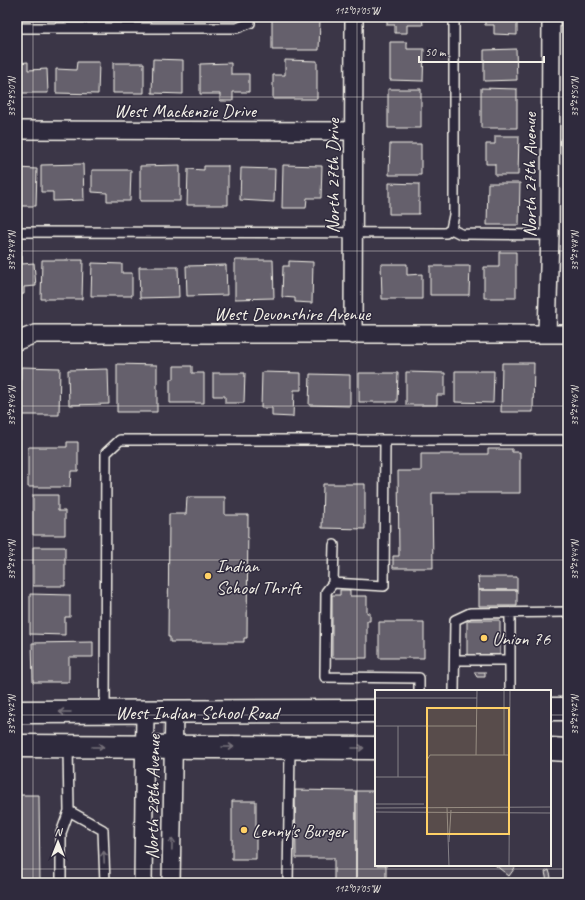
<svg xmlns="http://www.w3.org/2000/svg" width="585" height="900" font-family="Caveat,sans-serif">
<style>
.building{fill:#65616c;stroke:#f4f1e8}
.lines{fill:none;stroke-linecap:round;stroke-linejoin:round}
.service-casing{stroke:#f4f1e8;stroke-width:12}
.minor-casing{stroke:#f4f1e8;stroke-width:20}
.secondary-casing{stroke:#f4f1e8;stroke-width:25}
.service{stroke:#2f2a3d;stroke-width:9}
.minor{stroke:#2f2a3d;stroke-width:17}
.secondary{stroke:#2f2a3d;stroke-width:22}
.oneway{stroke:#747079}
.ticks{fill:none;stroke:#f4f1e8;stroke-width:1;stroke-opacity:0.45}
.poi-dot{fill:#ffd166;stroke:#2f2a3d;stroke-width:1.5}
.labels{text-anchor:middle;stroke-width:3;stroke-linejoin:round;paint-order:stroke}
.street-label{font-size:19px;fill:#f4f1e8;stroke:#2f2a3d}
.poi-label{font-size:19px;fill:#f4f1e8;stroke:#2f2a3d;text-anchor:start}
.inset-road{fill:none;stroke:#858187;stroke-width:1}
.view{fill:#ffd166;fill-opacity:0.15;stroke:#ffd166;stroke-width:2}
.inset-edge{fill:none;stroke:#f4f1e8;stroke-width:2}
.neatline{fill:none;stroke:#f4f1e8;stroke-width:1.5}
.ticks-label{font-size:10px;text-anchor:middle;fill:#f4f1e8}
</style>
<rect width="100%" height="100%" fill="#3b3647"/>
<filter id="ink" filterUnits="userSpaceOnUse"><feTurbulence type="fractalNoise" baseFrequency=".025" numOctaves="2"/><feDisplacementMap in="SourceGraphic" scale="8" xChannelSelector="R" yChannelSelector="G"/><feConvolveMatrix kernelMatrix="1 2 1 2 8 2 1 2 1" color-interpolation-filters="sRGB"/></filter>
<g filter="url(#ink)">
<path class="building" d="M272,17h42v3h6l-1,30h-47z
M387,17h35l1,8h-16v8h-12v-8h-8z
M485,17h32v18l-23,-1v-9h-9z
M390,42h17v7h17l-1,32 -33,-1z
M516,49l1,31 -33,1v-31z
M153,59l30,1v34l-31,-1z
M285,60l32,1v38h-44v-24h12z
M28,62v8l19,-1 1,24h-31v-30z
M77,62h22l-1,32 -42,-1v-24l20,1z
M113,63h31v30h-31z
M231,63v11h18v18h-16v9h-13v-7h-20v-30z
M481,88l36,1v39h-36z
M388,89h33v39h-33z
M495,136h24l-1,39h-23v-11h-9v-20h9z
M390,144h31v31h-32z
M83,164l1,36 -31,1v-9h-12v-27z
M180,165v36h-40v-35z
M283,165l39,1 -1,32h-14l-1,10h-24z
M204,166h24v39h-41l1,-36 16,1z
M17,168l20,1 -1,37h-19z
M241,168l34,1 -1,33 -34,-2z
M92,170h39l-1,31h-23v-8l-15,-1z
M389,183l30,1v30h-30z
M488,183h32l-1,42h-32z
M499,252h17v46h-32v-31h15z
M17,255h5v9l12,-1 2,23 -12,1v7l-7,1z
M42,260h41l-1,39h-41z
M235,260h38l1,38 -39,1z
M289,261l24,1 -1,41 -17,-1v-4l-13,-1 1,-31h6z
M92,263l30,1v9h10v23h-41z
M381,264h26v11l15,-1v25h-40z
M226,265l1,30 -40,1 -1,-30z
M430,266h40l-1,29h-39z
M139,267h39l1,30 -39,1z
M502,363h32l-1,49h-32z
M117,364l40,1v47h-40z
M174,366h18v7h12v30h-34v-24h4z
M21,367l39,1 -1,47h-39z
M108,369l1,35 -40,1 -1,-35z
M455,371h39l-1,32 -38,-1z
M262,372l39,1v17h-7l-1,27 -21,-1v-8h-11z
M406,372l39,1v22h-8v10h-31z
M213,373h32l-1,30h-19v-7h-12z
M359,373h39l-1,29h-38z
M310,374l40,1v31l-41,-1z
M67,442h11v29h-7l-1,16h-42v-40h39z
M488,449h24v3h8v41h-88l1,75h-40v-12h6l-1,-85h23v-17h67z
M323,484h42v45l-43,-1z
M33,495h25v16h7v24h-32z
M187,497h38v18h23l-1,123h-3v4h-74v-5h-2l1,-123h17z
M33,547h32v39h-32z
M478,577h39v13h-38z
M340,590h10v6h17v17h3v8h-3v37h-35v-63h8z
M479,590h38v16h-38z
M30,594l40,1v22h-5v18l-35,-1z
M467,620h33v37h-33z
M379,622h45v36h-45z
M93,642v15h-24v25h-36l-1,-39z
M474,672h11v5h-8z
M295,790l61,1v92h-22v-25h-38z
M356,791h20v74h10v18h-30z
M17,795h22l1,88h-23z
M232,801h24v58h-24z
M495,865h22l-8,11z
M549,870l2,7 -4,4 -2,-9z"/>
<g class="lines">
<g class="service-casing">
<path id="service" d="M17,28h220l13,-5v-6
M451,229l10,5 89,1
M17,232l429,1 5,-4 3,-14v-198
M334,545l-1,38 51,3 1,-146
M333,583l-7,9 -1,85 94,1v13
M455,660h55v31
M510,660v-47
M454,691l1,-71 15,-7 98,-1
M105,712l1,-259 14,-13h448
M68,747l1,64 34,19 2,53
M61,883v-50l8,-22
M288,883l2,-135"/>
</g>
<g class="minor-casing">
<path id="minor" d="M17,130l336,1
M547,333l3,-98 1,-218
M353,335l1,-318
M17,341l18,-7h533
M143,883l2,-171
M171,883l3,-171"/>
</g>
<g class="secondary-casing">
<path id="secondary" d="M550,709h18
M17,712l359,-1
M17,746l359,2
M550,749l18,1"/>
</g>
<use href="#service" class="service"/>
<use href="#minor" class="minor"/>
<use href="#secondary" class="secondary"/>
</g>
<defs><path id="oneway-shaft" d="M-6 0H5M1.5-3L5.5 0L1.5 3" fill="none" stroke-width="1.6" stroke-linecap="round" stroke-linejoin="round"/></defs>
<g class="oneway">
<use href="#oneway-shaft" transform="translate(65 712) rotate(180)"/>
<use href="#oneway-shaft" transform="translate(98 747)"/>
<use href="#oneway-shaft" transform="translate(228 747)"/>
<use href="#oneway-shaft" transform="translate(358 748)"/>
<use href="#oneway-shaft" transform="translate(172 844) rotate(-89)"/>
<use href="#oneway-shaft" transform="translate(104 857) rotate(-92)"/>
</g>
</g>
<path class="ticks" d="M33,17v866M357,17v866M17,97h551M17,251h551M17,406h551M17,560h551M17,715h359M550,715h18M17,869h551"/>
<g class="poi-dot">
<circle cx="208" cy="576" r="4"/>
<circle cx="484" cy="638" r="4"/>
<circle cx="244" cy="830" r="4"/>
</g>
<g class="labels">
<g class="street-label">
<text x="185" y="117">West Mackenzie Drive</text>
<text transform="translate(529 175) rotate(-90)" y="7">North 27th Avenue</text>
<text transform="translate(332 176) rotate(-90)" y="7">North 27th Drive</text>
<text x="292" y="320">West Devonshire Avenue</text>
<text x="197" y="719">West Indian School Road</text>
<text transform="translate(152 797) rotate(-89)" y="7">North 28th Avenue</text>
</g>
<g class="poi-label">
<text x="216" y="572">Indian<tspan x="216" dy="22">School Thrift</tspan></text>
<text x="492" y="645">Union 76</text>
<text x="252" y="837">Lenny's Burger</text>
</g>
</g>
<g transform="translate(375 690)">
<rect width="176" height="176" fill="#3b3647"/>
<path class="inset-road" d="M0,8h102M0,36h101M101,65l1,-65M129,65v-65M0,87h52M23,87v-51M0,114h49M0,118l176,-1M72,118l2,58M0,122l176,1M52,123v-53l3,-5h80M74,152l2,-32M134,176l1,-176"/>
<path class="view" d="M52,18h82v126h-82z"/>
<rect width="176" height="176" class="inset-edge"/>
</g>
<rect width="585" height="900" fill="none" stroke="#2f2a3d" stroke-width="44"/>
<g transform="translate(58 842)" stroke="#2f2a3d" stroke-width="3" paint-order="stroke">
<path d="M0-3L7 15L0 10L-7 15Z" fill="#f4f1e8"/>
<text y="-6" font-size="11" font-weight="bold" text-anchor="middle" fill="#f4f1e8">N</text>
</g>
<path d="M419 56v6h125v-6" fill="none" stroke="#f4f1e8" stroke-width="2"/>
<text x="425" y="56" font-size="12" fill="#f4f1e8" stroke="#2f2a3d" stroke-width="3" paint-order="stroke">50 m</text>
<rect x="22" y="22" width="541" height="856" class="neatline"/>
<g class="ticks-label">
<text x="357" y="14">112°07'05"W</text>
<text transform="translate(11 97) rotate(-90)" y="4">33°29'50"N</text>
<text transform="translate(574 97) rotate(-90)" y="4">33°29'50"N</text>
<text transform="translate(11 251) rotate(-90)" y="4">33°29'48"N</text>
<text transform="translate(574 251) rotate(-90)" y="4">33°29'48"N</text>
<text transform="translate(11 406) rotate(-90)" y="4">33°29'46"N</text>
<text transform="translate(574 406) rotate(-90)" y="4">33°29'46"N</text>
<text transform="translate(11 560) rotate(-90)" y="4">33°29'44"N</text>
<text transform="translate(574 560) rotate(-90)" y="4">33°29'44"N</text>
<text transform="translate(11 715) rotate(-90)" y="4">33°29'42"N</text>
<text transform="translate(574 715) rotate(-90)" y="4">33°29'42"N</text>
<text x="357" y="892">112°07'05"W</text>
</g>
</svg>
